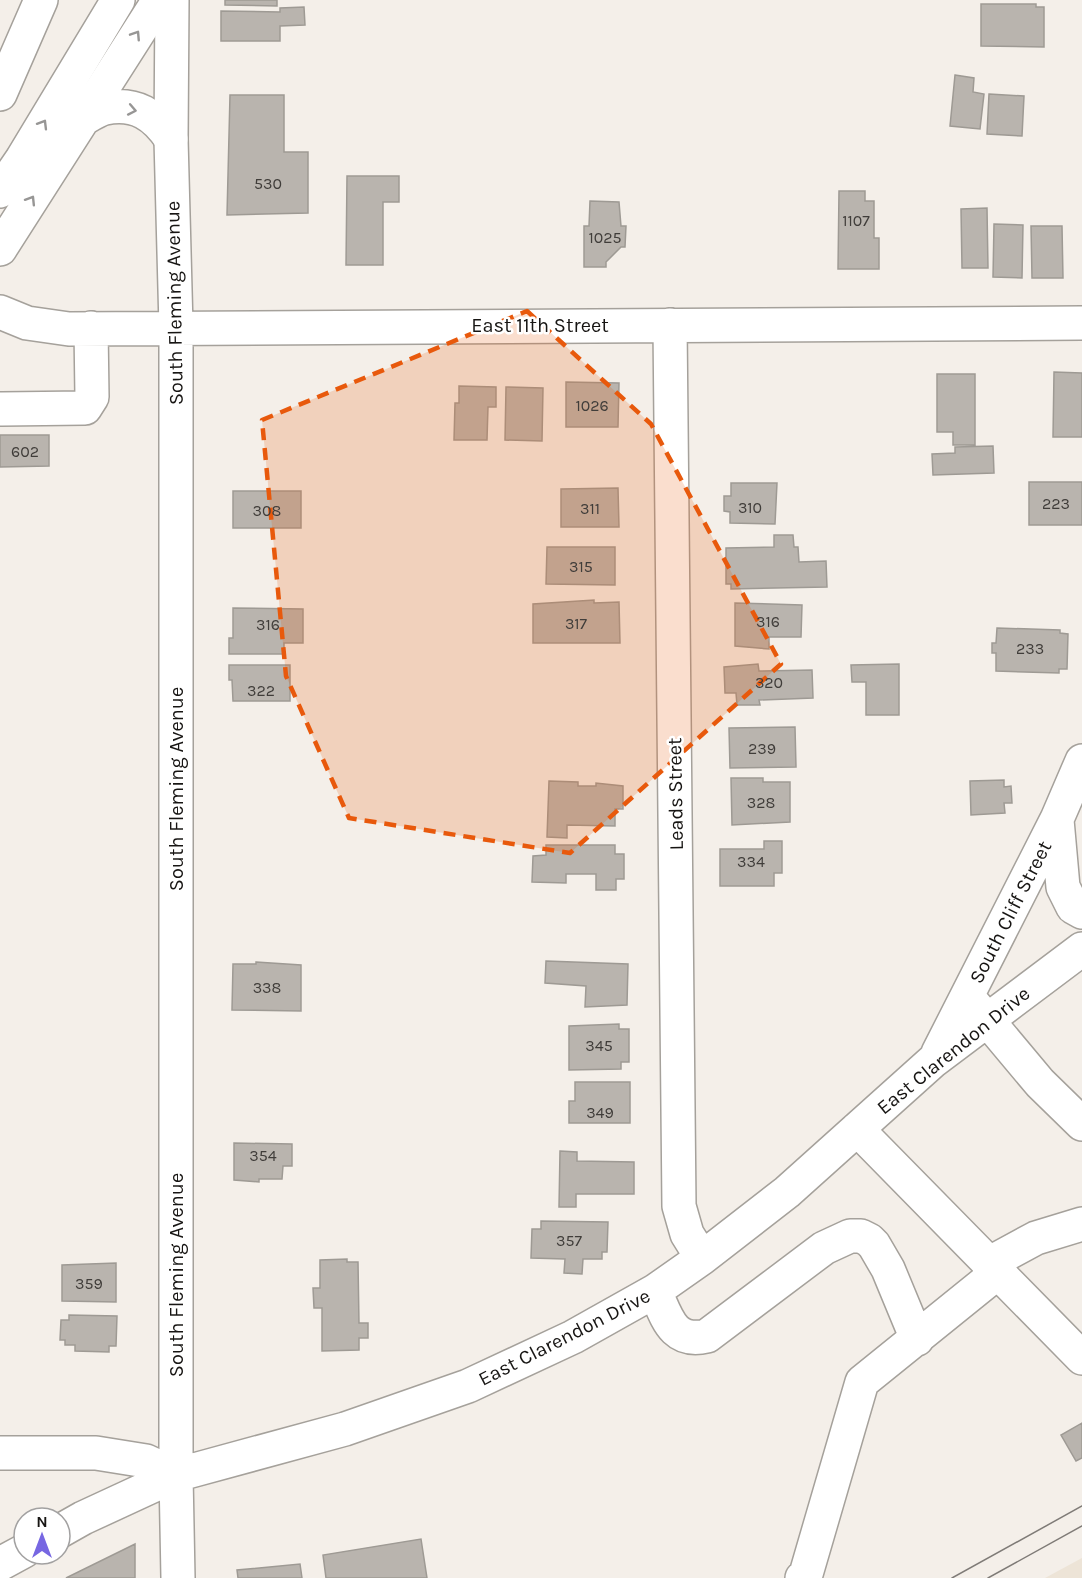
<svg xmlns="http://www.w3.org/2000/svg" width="1082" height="1578" font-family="Karla,sans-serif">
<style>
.built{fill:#ede4d7}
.building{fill:#b9b4ae;stroke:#9e9a94;stroke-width:1.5}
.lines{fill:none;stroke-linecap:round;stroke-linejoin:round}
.minor-casing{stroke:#a5a19b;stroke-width:36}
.major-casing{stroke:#a5a19b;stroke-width:36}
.highway-casing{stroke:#a5a19b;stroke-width:36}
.minor{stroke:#fff;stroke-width:33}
.major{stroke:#fff;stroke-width:33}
.highway{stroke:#fff;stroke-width:33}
.tram{stroke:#7f7b77;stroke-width:1.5}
.oneway{stroke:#979695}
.marked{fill:#e8590c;fill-opacity:0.2;stroke:#e8590c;stroke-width:4.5;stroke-dasharray:12 8;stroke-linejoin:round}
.labels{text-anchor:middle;stroke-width:5;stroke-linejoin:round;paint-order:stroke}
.number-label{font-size:16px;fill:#403d3a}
.street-label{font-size:20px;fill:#171513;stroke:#fff}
</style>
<rect width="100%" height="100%" fill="#f4efe9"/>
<path class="built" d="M1082,1558v20h-37z"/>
<path class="building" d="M225,0h52v6l-52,-1z
M981,4h55v3h8v40l-63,-1z
M304,7l1,18 -25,1v15h-59v-30l59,1v-4z
M955,75l19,3 -1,14 11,2 -4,35 -30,-3z
M989,94l35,2 -2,40 -35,-2z
M230,95h54v57h24v61l-81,2z
M347,176h52v26h-16v63h-37z
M839,191h26v10h9v37h5v31h-41z
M590,201l29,1 2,24h5l-1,21h-4l-15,15v5h-22v-41h5z
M987,208l1,60h-26l-1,-59z
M994,224l29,1 -1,53 -29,-1z
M1031,226h31l1,52h-31z
M1054,372l28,1v64h-29z
M937,374h38v71h-22v-13h-16z
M566,382l53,1 -1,44h-52z
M459,386l37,1v20h-8l-1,33h-33l1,-37h4z
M506,387l37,1 -1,53 -37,-1z
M0,435h49v31l-49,1z
M993,446l1,27 -61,2 -1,-21 23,-1v-6z
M1029,482h53v43h-53z
M731,483h46l-2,41 -45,-1v-11l-6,-1v-15h7z
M618,488l1,39h-58v-38z
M233,491h68v37h-68z
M774,535h19l1,12h4l1,15 27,-1 1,26 -96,2v-5h-5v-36l48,-1z
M547,547h68v38l-69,-1z
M594,600v3l25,-1 1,41h-87v-39z
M735,603l67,2 -1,32h-32v12l-34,-3z
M233,608l70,1v34h-19v11h-55v-16h4z
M997,628l63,2v3l8,1 -1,35h-8v4l-63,-2v-18h-4v-10h4z
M758,664l1,7 53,-1 1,28 -54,2 1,5h-23l-1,-12h-11l-1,-26z
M899,664v51h-33v-33h-14l-1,-17z
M229,665h61v36h-57l-1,-21h-3z
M795,727l1,40 -66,1 -1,-40z
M731,778h32v4h27v40l-58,3z
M1004,780v7l7,-1 1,17h-8l1,10 -34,2 -1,-34z
M549,781l29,1v4h18v-3l27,3v23h-8v17l-48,-1v13l-20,-1z
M764,841h18v32h-8v13h-54v-37h44z
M546,845h69v9h9v25h-8v11h-20v-16h-30v9l-34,-1 1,-26 13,-1z
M546,961l82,3 -1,41 -42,2 1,-21 -41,-3z
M256,962l45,3v46l-69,-1 1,-46h23z
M619,1024v5h10v33h-8v7l-52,1v-44z
M575,1082h55v41h-61v-22h6z
M234,1143l58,1v22h-9l-1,13h-23v3l-25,-2z
M560,1151l17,1v9l57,1v32h-58v13h-17z
M541,1221l67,1 -1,30h-5v7h-19l-1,15 -18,-1 1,-14 -34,-1 1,-29h9z
M347,1259v3h11l1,61h9v15h-9v12l-37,1v-43h-8l-1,-20h7v-28z
M116,1263v39l-54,-1v-36z
M69,1315l48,1 -1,30h-7v6l-34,-1v-6h-10v-5h-5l1,-20h8z
M1082,1423v35l-6,3 -15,-26z
M421,1539l6,39h-101l-3,-23z
M135,1544v34h-69z
M300,1564l2,14h-64l-1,-8z"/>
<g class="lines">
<g class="minor-casing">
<path id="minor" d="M172,0l-1,139 5,188v1148l2,103
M0,312l27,11 42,6 1013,-6
M670,325l9,881 8,28 15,24
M2,409l83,-1 7,-11 -1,-69
M1057,820l6,67 10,20 9,5
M973,1003l67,80 42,41
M938,1053l119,-234 25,-58
M857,1129l225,229
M988,1264l48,-26 46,-14
M655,1291c12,26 17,53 52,45l117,-88 26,-12h11l8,4 5,5 14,24 29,70
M0,1453h96l50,8 30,14
M60,1531l23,-13 93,-43 169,-46 123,-43 105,-49 82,-46 47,-33 85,-66 146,-131 149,-112
M0,1564l24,-13
M802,1578l4,-4 56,-192 135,-109"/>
</g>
<g class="major-casing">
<path id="major" d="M83,119c7,-4 15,-9 22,-11 31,-6 50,7 66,31
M0,249l159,-249"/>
</g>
<g class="highway-casing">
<path id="highway" d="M0,94l41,-94
M0,191l22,-32 96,-159"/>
</g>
<use href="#minor" class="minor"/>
<use href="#major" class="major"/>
<use href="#highway" class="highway"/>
<path class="tram" d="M952,1578l130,-72
M988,1578l94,-52"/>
</g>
<defs><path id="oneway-chevron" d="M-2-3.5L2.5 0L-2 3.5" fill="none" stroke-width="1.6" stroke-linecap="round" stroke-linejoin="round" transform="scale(1.5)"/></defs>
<g class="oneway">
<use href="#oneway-chevron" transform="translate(136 35) rotate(-57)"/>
<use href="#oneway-chevron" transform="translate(132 110) rotate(11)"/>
<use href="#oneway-chevron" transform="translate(43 124) rotate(-59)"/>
<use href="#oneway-chevron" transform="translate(31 200) rotate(-58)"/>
</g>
<path class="marked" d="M527,311l124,113 130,240 -211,189 -221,-35 -63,-142 -24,-256z"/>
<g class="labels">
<g class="number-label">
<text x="268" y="189">530</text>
<text x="856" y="226">1107</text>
<text x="605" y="243">1025</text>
<text x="592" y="411">1026</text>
<text x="25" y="457">602</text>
<text x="1056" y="509">223</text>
<text x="750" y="513">310</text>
<text x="590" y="514">311</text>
<text x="267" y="516">308</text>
<text x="581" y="572">315</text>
<text x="768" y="627">316</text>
<text x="576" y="629">317</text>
<text x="268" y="630">316</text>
<text x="1030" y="654">233</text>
<text x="769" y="688">320</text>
<text x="261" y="696">322</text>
<text x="762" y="754">239</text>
<text x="761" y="808">328</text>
<text x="751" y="867">334</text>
<text x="267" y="993">338</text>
<text x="599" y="1051">345</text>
<text x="600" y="1118">349</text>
<text x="263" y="1161">354</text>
<text x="569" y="1246">357</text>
<text x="89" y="1289">359</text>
</g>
<g class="street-label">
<text transform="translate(174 303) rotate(-91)" y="7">South Fleming Avenue</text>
<text x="540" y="332">East 11th Street</text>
<text transform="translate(176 789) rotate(-90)" y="7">South Fleming Avenue</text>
<text transform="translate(675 794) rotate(-91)" y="7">Leads Street</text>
<text transform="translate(1010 912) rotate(-63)" y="7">South Cliff Street</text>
<text transform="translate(953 1050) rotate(-39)" y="7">East Clarendon Drive</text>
<text transform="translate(176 1275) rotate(-90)" y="7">South Fleming Avenue</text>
<text transform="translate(564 1337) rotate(-27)" y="7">East Clarendon Drive</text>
</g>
</g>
<g transform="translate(42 1536)"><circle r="28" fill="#ffffff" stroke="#a2a1a1" stroke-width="1.5"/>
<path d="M0-4.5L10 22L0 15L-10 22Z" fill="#7767e2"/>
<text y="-9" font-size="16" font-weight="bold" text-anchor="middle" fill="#171513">N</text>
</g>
</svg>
